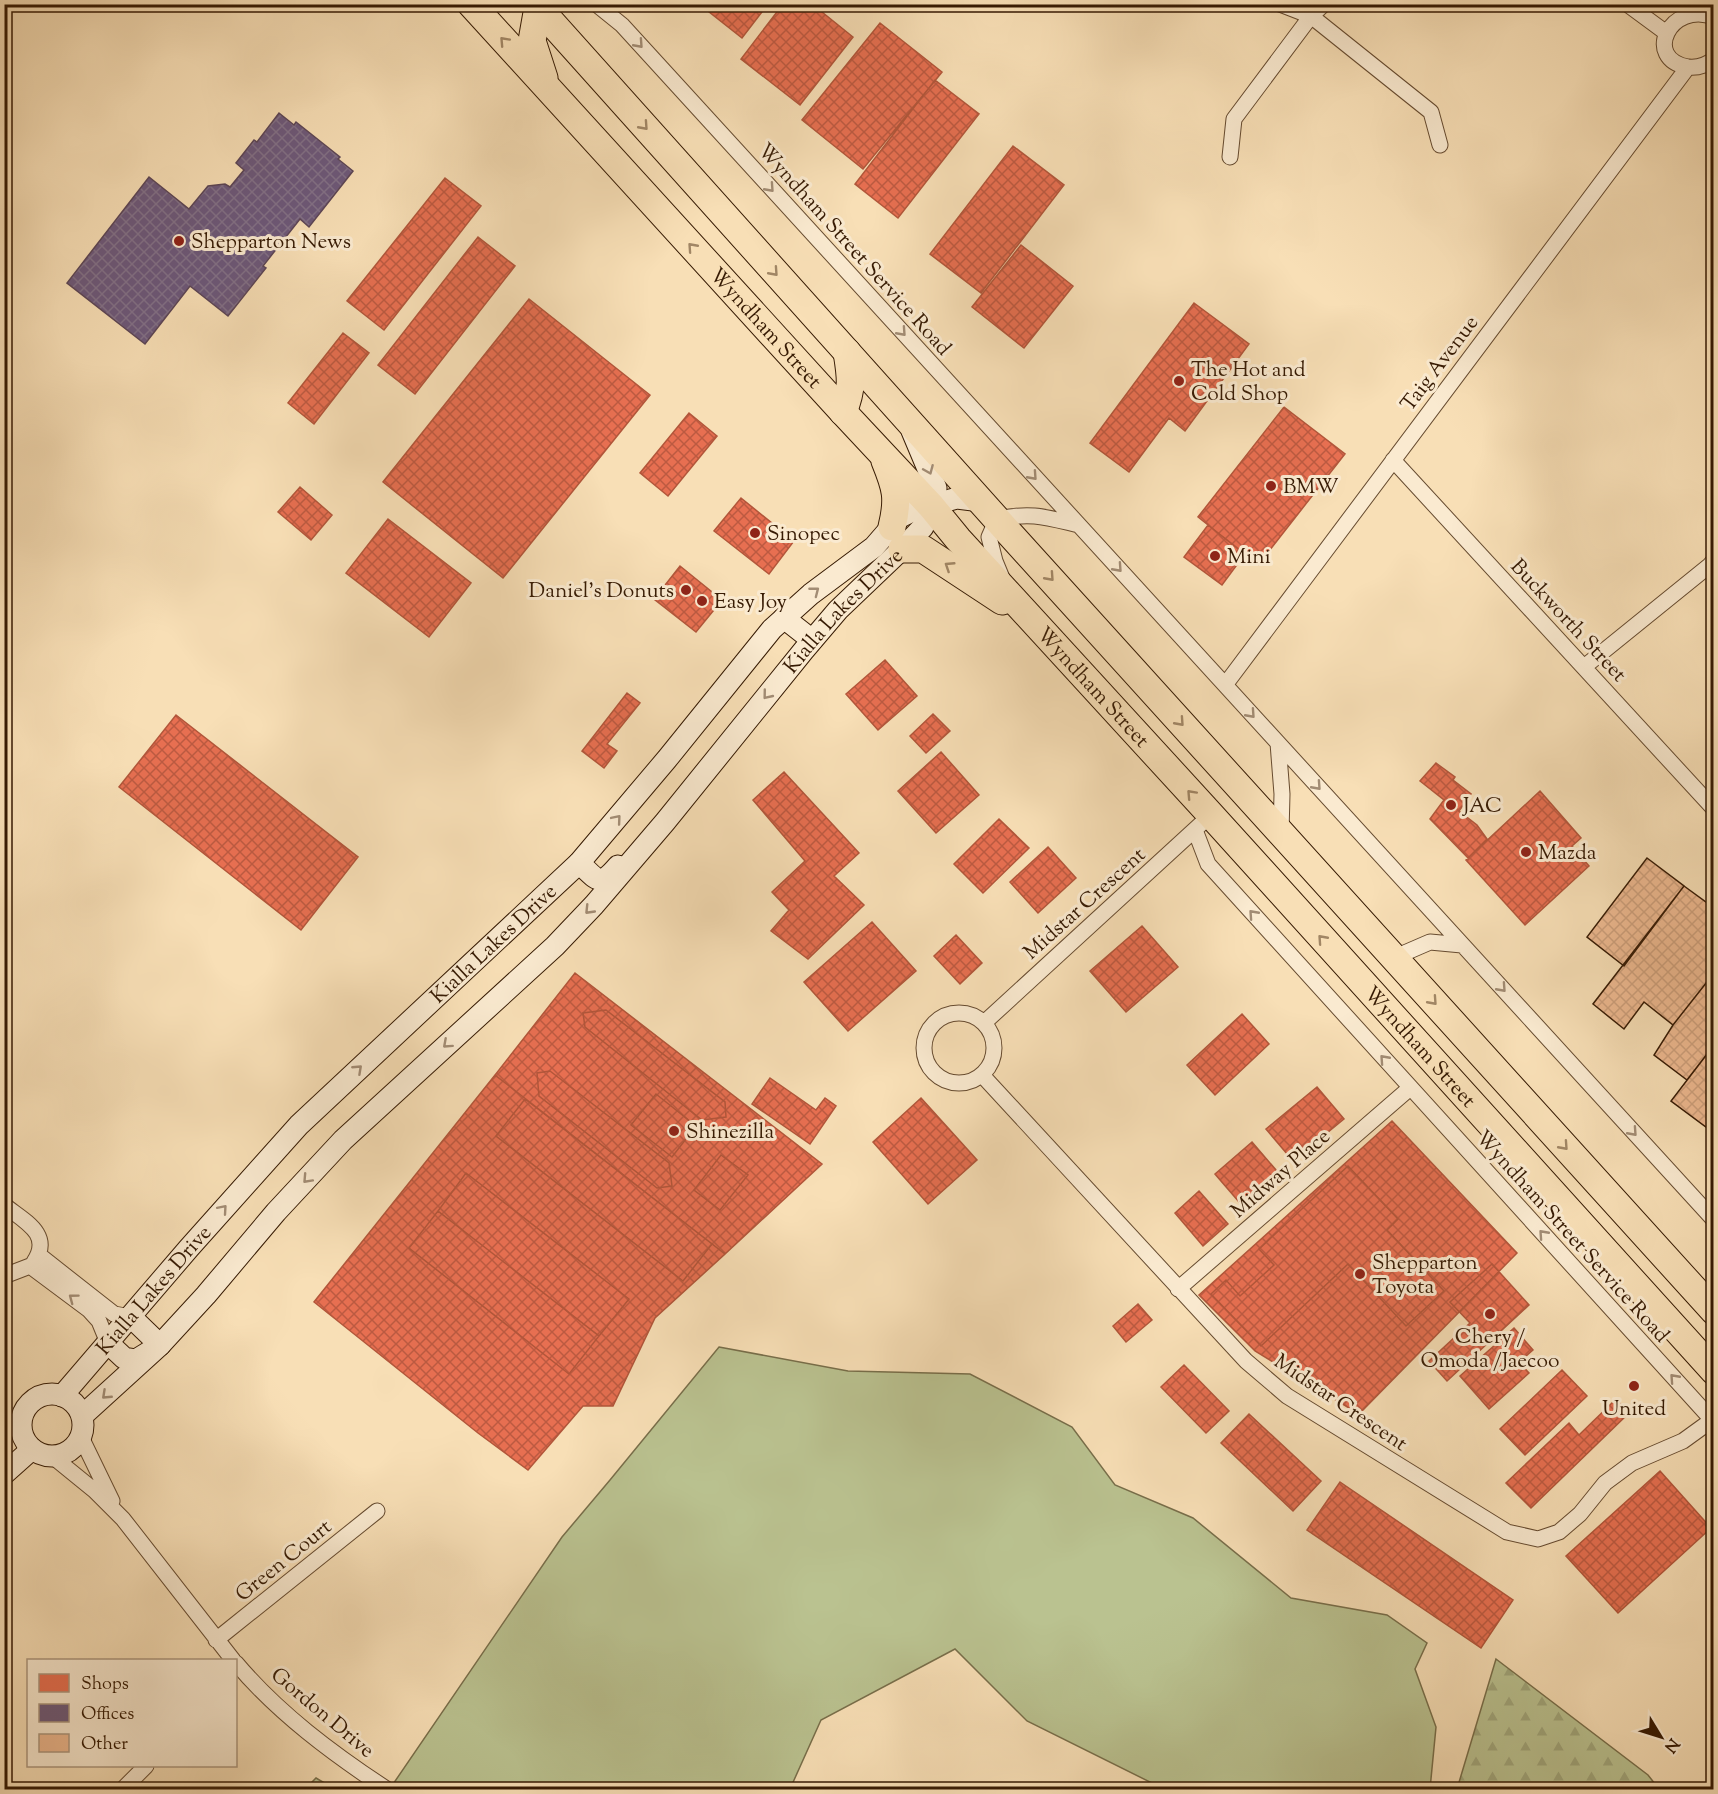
<svg xmlns="http://www.w3.org/2000/svg" width="1718" height="1794" font-family="'Sorts Mill Goudy',serif">
<style>
.green{fill:#bac290;stroke:#786e4a;stroke-width:1.5}
.forest{fill:url(#forest-firs);stroke:#786e4a;stroke-width:1.5}
.shops{fill:url(#shops-cross-hatch);stroke:#b2563a;stroke-width:1.5}
.offices{fill:url(#offices-cross-hatch);stroke:#5c4656;stroke-width:1.5}
.building{fill:url(#building-cross-hatch);stroke:#361a03;stroke-width:1.5}
.lines{fill:none;stroke-linecap:round;stroke-linejoin:round}
.street-casing{stroke:#664b30;stroke-width:17}
.secondary-casing{stroke:#361a03;stroke-width:23}
.highway-casing{stroke:#361a03;stroke-width:29}
.street{stroke:#faead0;stroke-width:15}
.secondary{stroke:#faead0;stroke-width:21}
.highway{stroke:#f8dfb6;stroke-width:27}
.oneway{stroke:#a18665}
.oneway2{stroke:#a28c74}
.poi-dot{fill:#8f2418;stroke:#faead0;stroke-width:2}
.labels{text-anchor:middle;stroke-width:6;stroke-linejoin:round;paint-order:stroke}
.poi-label{font-size:21px;fill:#361a03;stroke:#faead0;text-anchor:start}
.street-label{font-size:21px;fill:#361a03;stroke:#faead0}
</style>
<defs>
<pattern id="forest-firs" width="22" height="20" patternUnits="userSpaceOnUse" patternTransform="scale(1.5)"><rect width="22" height="20" fill="#bac290"/><path d="M5 1l3.5 6h-7zM16 11l3.5 6h-7z" fill="#a0a67b"/></pattern>
<pattern id="shops-cross-hatch" width="8" height="8" patternUnits="userSpaceOnUse" patternTransform="scale(1.5)"><rect width="8" height="8" fill="#e76f51"/><path d="M0 0l8 8M0 8l8-8" fill="none" stroke="#bc5a41"/></pattern>
<pattern id="offices-cross-hatch" width="8" height="8" patternUnits="userSpaceOnUse" patternTransform="scale(1.5)"><rect width="8" height="8" fill="#6d597a"/><path d="M0 0l8 8M0 8l8-8" fill="none" stroke="#827188"/></pattern>
<pattern id="building-cross-hatch" width="8" height="8" patternUnits="userSpaceOnUse" patternTransform="scale(1.5)"><rect width="8" height="8" fill="#edb88f"/><path d="M0 0l8 8M0 8l8-8" fill="none" stroke="#cc9e7a"/></pattern>
</defs>
<rect width="100%" height="100%" fill="#f8dfb6"/>
<filter id="stains"><feTurbulence type="fractalNoise" baseFrequency=".00333" numOctaves="4"/><feColorMatrix values="0 0 0 0 .2 0 0 0 0 .09 0 0 0 0 .02 0 0 0 .5 -.17"/></filter>
<radialGradient id="worn" r=".72"><stop offset=".6" stop-color="#630" stop-opacity="0"/><stop offset="1" stop-color="#630" stop-opacity=".3"/></radialGradient>
<path class="green" d="M719,1347l129,24 122,3 102,53 43,58 78,33 98,80 96,17 40,28 -12,26 21,58 -6,62h-266l-137,-68 -72,-72 -134,71 -31,69 -401,1 173,-253 48,-57z
M316,1778l19,11h-30z"/>
<path class="forest" d="M1496,1659l152,116 11,14h-202z"/>
<path class="shops" d="M699,4h69l-26,34z
M783,4h29l41,33 -53,68 -59,-46z
M880,23l62,49 -79,97 -61,-49z
M935,80l44,34 -81,104 -43,-34z
M1013,146l51,39 -83,108 -51,-39z
M445,178l36,28 -97,124 -37,-29z
M478,237l37,29 -100,128 -37,-29z
M1021,245l52,41 -49,62 -52,-41z
M529,299l121,96 -147,183 -120,-96z
M1194,303l55,41 -64,87 -16,-13 -40,54 -39,-29z
M343,333l26,20 -55,71 -26,-21z
M1284,407l61,47 -87,111 -60,-48z
M689,413l28,23 -49,60 -28,-23z
M300,487l32,28 -21,25 -33,-28z
M741,498l53,43 -25,33 -55,-43z
M388,519l83,64 -42,54 -83,-64z
M1208,525l37,29 -23,31 -38,-28z
M680,566l42,34 -26,32 -42,-33z
M885,660l32,36 -39,34 -32,-36z
M627,693l13,10 -33,41 10,7 -13,17 -22,-17z
M933,714l17,17 -24,22 -16,-17z
M176,715l182,142 -57,73 -182,-143z
M941,752l38,43 -43,38 -38,-42z
M1436,763l19,14 -2,3 18,14 -12,17 18,14 10,14 -19,19 -38,-39 14,-19 -24,-19z
M784,772l75,81 -25,23 30,29 -56,54 -37,-28 18,-21 -17,-18 33,-31 -52,-61z
M1540,791l41,47 -9,8 17,20 -64,59 -59,-65z
M999,819l30,29 -46,45 -29,-29z
M1048,847l28,31 -38,35 -28,-31z
M4,903l3,6 3,17 -6,20z
M872,922l44,49 -68,60 -44,-49z
M1142,926l36,41 -52,45 -36,-41z
M956,935l26,28 -22,21 -26,-28z
M575,973l247,191 -97,90 -230,-179z
M606,1010l119,92 1,15 -24,3 -117,-93 -2,-14z
M1242,1014l27,30 -54,51 -28,-30z
M550,1071l119,92 3,23 -15,2 -118,-92 -2,-23z
M495,1075l230,179 -70,64 -42,88h-30l-55,64 -50,-37 -164,-131z
M770,1078l46,32 9,-12 11,8 -26,38 -58,-40z
M1317,1087l27,32 -51,42 -27,-32z
M656,1094l40,32 -24,31 -41,-32z
M921,1098l56,62 -49,44 -55,-62z
M525,1099l187,145 -29,37 -187,-145z
M1392,1121l125,132 -158,161 -104,-63 -56,-56z
M1252,1142l30,35 -37,32 -30,-35z
M721,1155l27,20 -28,35 -26,-20z
M1348,1166l50,53 -11,11 57,61 -38,35 -58,-62 -87,82 -50,-52 15,-14 14,16 34,-31 -15,-16z
M466,1173l163,126 -30,37 -161,-125z
M1199,1191l29,33 -25,22 -28,-33z
M438,1211l161,125 -30,38 -160,-126z
M1492,1264l37,41 -82,76 -18,-20 41,-38 -20,-21z
M1138,1304l14,16 -26,22 -13,-16z
M1514,1328l19,22 -14,12 10,11 -40,36 -29,-33z
M1184,1365l45,46 -23,22 -45,-46z
M1562,1370l25,26 -62,59 -25,-26z
M1616,1399l13,14 -98,95 -25,-25 63,-60 10,12z
M1249,1414l72,67 -28,30 -72,-68z
M1660,1471l51,57 -93,85 -52,-57z
M1340,1482l173,118 -32,48 -174,-118z"/>
<path class="offices" d="M279,113l15,12 2,-3 44,35 -2,2 15,12 -44,56 -9,-8 -37,47 3,2 -38,48 -38,-30 -45,58 -78,-61 82,-106 40,32 19,-23 17,-2 5,3 14,-17 -8,-7 18,-23 3,2z"/>
<path class="building" d="M1647,858l37,28 -60,80 -37,-29z
M1684,886l30,22v65l-41,52 -29,-23 -20,27 -31,-25z
M1714,973v72l-27,35 -33,-25 19,-30z
M1714,1045v88l-43,-32z"/>
<g class="lines">
<g class="street-casing">
<path id="street" d="M596,4l26,21 1092,1195
M1280,4l31,12 13,-12
M1627,4l38,28
M1714,17c-44,-17 -72,42 -26,50 10,1 18,-1 26,-8
M1230,157l4,-38 77,-103 120,96 9,33
M1393,460l321,349
M1002,578l-7,-17 -6,-24 8,-18c35,-7 48,-2 82,6
M1584,667l126,-102 4,-5
M1225,685l463,-618
M1278,743l4,51 -1,39
M1195,830l13,34 506,558
M1393,958l37,-16 32,3
M924 1048a35 35 0 1 1 70 0a35 35 0 1 1-70 0Z
M985,1022l217,-199
M982,1075l264,286 41,35 220,136 31,7 21,-7 21,-18 25,-31 27,-20 51,-22 29,-21
M4,1205c20,16 49,29 30,57
M39,1255l75,59 17,3
M4,1276l26,-10 59,44 10,11 9,22
M1178,1289l232,-201
M81,1437l31,64
M52,1456l43,35 28,28 110,141
M216,1640l161,-129
M236,1663c42,50 97,91 152,127
M122,1790l24,-24"/>
</g>
<g class="secondary-casing">
<g id="secondary">
<path d="M784,618l28,22"/>
<path d="M579,863c19,17 20,25 39,3"/>
<path d="M131,1317l29,28"/>
<path d="M108,1343l16,15 12,2 13,-8"/>
<circle cx="52" cy="1425" r="31"/>
<path id="s1" d="M62,1396l127,-148 110,-123 280,-262 88,-104 105,-130 39,-35 63,-47 26,-30 14,-7 43,-12 24,3"/>
<path id="s2" d="M82,1416l78,-71 46,-50 70,-83 67,-72 212,-194 39,-41 71,-83 139,-172 34,-40 64,-61 21,-22 13,-39 -24,-57"/>
<path d="M4,1474l28,-25"/>
</g>
</g>
<g class="highway-casing">
<g id="highway">
<path id="s3" d="M471,4l372,408 88,94 27,33 253,276 503,556"/>
<path d="M535,4l475,530 704,777"/>
<path d="M538,7l-6,34 12,37"/>
<path d="M843,412c10,-24 8,-35 4,-60"/>
<path d="M885,461c11,27 14,37 7,66"/>
<path d="M902,549h21l79,52"/>
</g>
</g>
<use href="#street" class="street"/>
<use href="#secondary" class="secondary"/>
<use href="#highway" class="highway"/>
</g>
<defs><path id="oneway-chevron" d="M-2-3.5L2.5 0L-2 3.5" fill="none" stroke-width="1.6" stroke-linecap="round" stroke-linejoin="round" transform="scale(1.5)"/></defs>
<g class="oneway">
<use href="#oneway-chevron" transform="translate(504 41) rotate(-133)"/>
<use href="#oneway-chevron" transform="translate(644 126) rotate(48)"/>
<use href="#oneway-chevron" transform="translate(692 247) rotate(-132)"/>
<use href="#oneway-chevron" transform="translate(774 272) rotate(48)"/>
<use href="#oneway-chevron" transform="translate(949 566) rotate(-147)"/>
<use href="#oneway-chevron" transform="translate(1050 577) rotate(48)"/>
<use href="#oneway-chevron" transform="translate(1180 722) rotate(48)"/>
<use href="#oneway-chevron" transform="translate(1191 794) rotate(-133)"/>
<use href="#oneway-chevron" transform="translate(1322 939) rotate(-132)"/>
<use href="#oneway-chevron" transform="translate(1433 1001) rotate(48)"/>
<use href="#oneway-chevron" transform="translate(1564 1146) rotate(48)"/>
</g>
<g class="oneway2">
<use href="#oneway-chevron" transform="translate(639 44) rotate(48)"/>
<use href="#oneway-chevron" transform="translate(770 188) rotate(48)"/>
<use href="#oneway-chevron" transform="translate(902 332) rotate(48)"/>
<use href="#oneway-chevron" transform="translate(929 470) rotate(67)"/>
<use href="#oneway-chevron" transform="translate(1033 476) rotate(48)"/>
<use href="#oneway-chevron" transform="translate(1118 568) rotate(48)"/>
<use href="#oneway-chevron" transform="translate(815 591) rotate(-38)"/>
<use href="#oneway-chevron" transform="translate(767 695) rotate(129)"/>
<use href="#oneway-chevron" transform="translate(1251 714) rotate(48)"/>
<use href="#oneway-chevron" transform="translate(1317 786) rotate(48)"/>
<use href="#oneway-chevron" transform="translate(617 819) rotate(-50)"/>
<use href="#oneway-chevron" transform="translate(589 910) rotate(134)"/>
<use href="#oneway-chevron" transform="translate(1253 914) rotate(-132)"/>
<use href="#oneway-chevron" transform="translate(1502 988) rotate(48)"/>
<use href="#oneway-chevron" transform="translate(447 1044) rotate(138)"/>
<use href="#oneway-chevron" transform="translate(1384 1059) rotate(-132)"/>
<use href="#oneway-chevron" transform="translate(358 1069) rotate(-43)"/>
<use href="#oneway-chevron" transform="translate(1633 1132) rotate(48)"/>
<use href="#oneway-chevron" transform="translate(307 1179) rotate(133)"/>
<use href="#oneway-chevron" transform="translate(223 1209) rotate(-49)"/>
<use href="#oneway-chevron" transform="translate(1543 1234) rotate(-132)"/>
<use href="#oneway-chevron" transform="translate(73 1298) rotate(-143)"/>
<use href="#oneway-chevron" transform="translate(1674 1378) rotate(-132)"/>
<use href="#oneway-chevron" transform="translate(106 1395) rotate(137)"/>
</g>
<g class="poi-dot">
<circle cx="179" cy="241" r="6"/>
<circle cx="1179" cy="381" r="6"/>
<circle cx="1271" cy="486" r="6"/>
<circle cx="755" cy="533" r="6"/>
<circle cx="1215" cy="556" r="6"/>
<circle cx="686" cy="590" r="6"/>
<circle cx="702" cy="601" r="6"/>
<circle cx="1451" cy="805" r="6"/>
<circle cx="1526" cy="852" r="6"/>
<circle cx="674" cy="1131" r="6"/>
<circle cx="1360" cy="1274" r="6"/>
<circle cx="1490" cy="1314" r="6"/>
<circle cx="1634" cy="1386" r="6"/>
</g>
<g class="labels">
<g class="poi-label">
<text x="191" y="248">Shepparton News</text>
<text x="1191" y="376">The Hot and<tspan x="1191" dy="24">Cold Shop</tspan></text>
<text x="1283" y="493">BMW</text>
<text x="767" y="540">Sinopec</text>
<text x="1227" y="563">Mini</text>
<text x="674" y="597" text-anchor="end">Daniel's Donuts</text>
<text x="714" y="608">Easy Joy</text>
<text x="1463" y="812">JAC</text>
<text x="1538" y="859">Mazda</text>
<text x="686" y="1138">Shinezilla</text>
<text x="1372" y="1269">Shepparton<tspan x="1372" dy="24">Toyota</tspan></text>
<text x="1490" y="1343" text-anchor="middle">Chery /<tspan x="1490" dy="24">Omoda /Jaecoo</tspan></text>
<text x="1634" y="1415" text-anchor="middle">United</text>
</g>
<g class="street-label">
<text transform="translate(855 249) rotate(48)" y="7">Wyndham Street Service Road</text>
<text dy="7" stroke="none"><textPath href="#s3" startOffset="438">Wyndham Street</textPath></text>
<text transform="translate(1439 363) rotate(-53)" y="7">Taig Avenue</text>
<text dy="7" stroke="none"><textPath href="#s2" startOffset="1110">Kialla Lakes Drive</textPath></text>
<text transform="translate(1569 620) rotate(47)" y="7">Buckworth Street</text>
<text dy="7" stroke="none"><textPath href="#s3" startOffset="924">Wyndham Street</textPath></text>
<text transform="translate(1084 903) rotate(-42)" y="7">Midstar Crescent</text>
<text dy="7" stroke="none"><textPath href="#s1" startOffset="626">Kialla Lakes Drive</textPath></text>
<text dy="7" stroke="none"><textPath href="#s3" startOffset="1410">Wyndham Street</textPath></text>
<text transform="translate(1280 1173) rotate(-41)" y="7">Midway Place</text>
<text transform="translate(1573 1236) rotate(48)" y="7">Wyndham Street Service Road</text>
<text dy="7" stroke="none"><textPath href="#s1" startOffset="140">Kialla Lakes Drive</textPath></text>
<text transform="translate(1341 1402) rotate(34)" y="7">Midstar Crescent</text>
<text transform="translate(283 1560) rotate(-39)" y="7">Green Court</text>
<text transform="translate(323 1712) rotate(40)" y="7">Gordon Drive</text>
</g>
</g>
<rect width="1718" height="1794" fill="none" stroke="#f8dfb6" stroke-width="24"/>
<rect x="6" y="6" width="1706" height="1782" fill="none" stroke="#361a03" stroke-width="3"/>
<rect x="12" y="12" width="1694" height="1770" fill="none" stroke="#361a03" stroke-width="1.5"/>
<rect x="27" y="1659" width="210" height="108" fill="#faead0" stroke="#ac977e" stroke-width="1.5"/>
<rect x="39" y="1674" width="30" height="18" fill="#e76f51" stroke="#ac977e" stroke-width="1.5"/>
<text x="81" y="1689" font-size="18" fill="#361a03">Shops</text>
<rect x="39" y="1704" width="30" height="18" fill="#6d597a" stroke="#ac977e" stroke-width="1.5"/>
<text x="81" y="1719" font-size="18" fill="#361a03">Offices</text>
<rect x="39" y="1734" width="30" height="18" fill="#edb88f" stroke="#ac977e" stroke-width="1.5"/>
<text x="81" y="1749" font-size="18" fill="#361a03">Other</text>
<g transform="translate(1661 1737) rotate(128)" stroke="#faead0" stroke-width="4.5" paint-order="stroke">
<path d="M0-4.5L10 22L0 15L-10 22Z" fill="#361a03"/>
<text y="-9" font-size="16" font-weight="bold" text-anchor="middle" fill="#361a03">N</text>
</g>
<rect width="100%" height="100%" filter="url(#stains)"/>
<rect width="100%" height="100%" fill="url(#worn)"/>
</svg>
